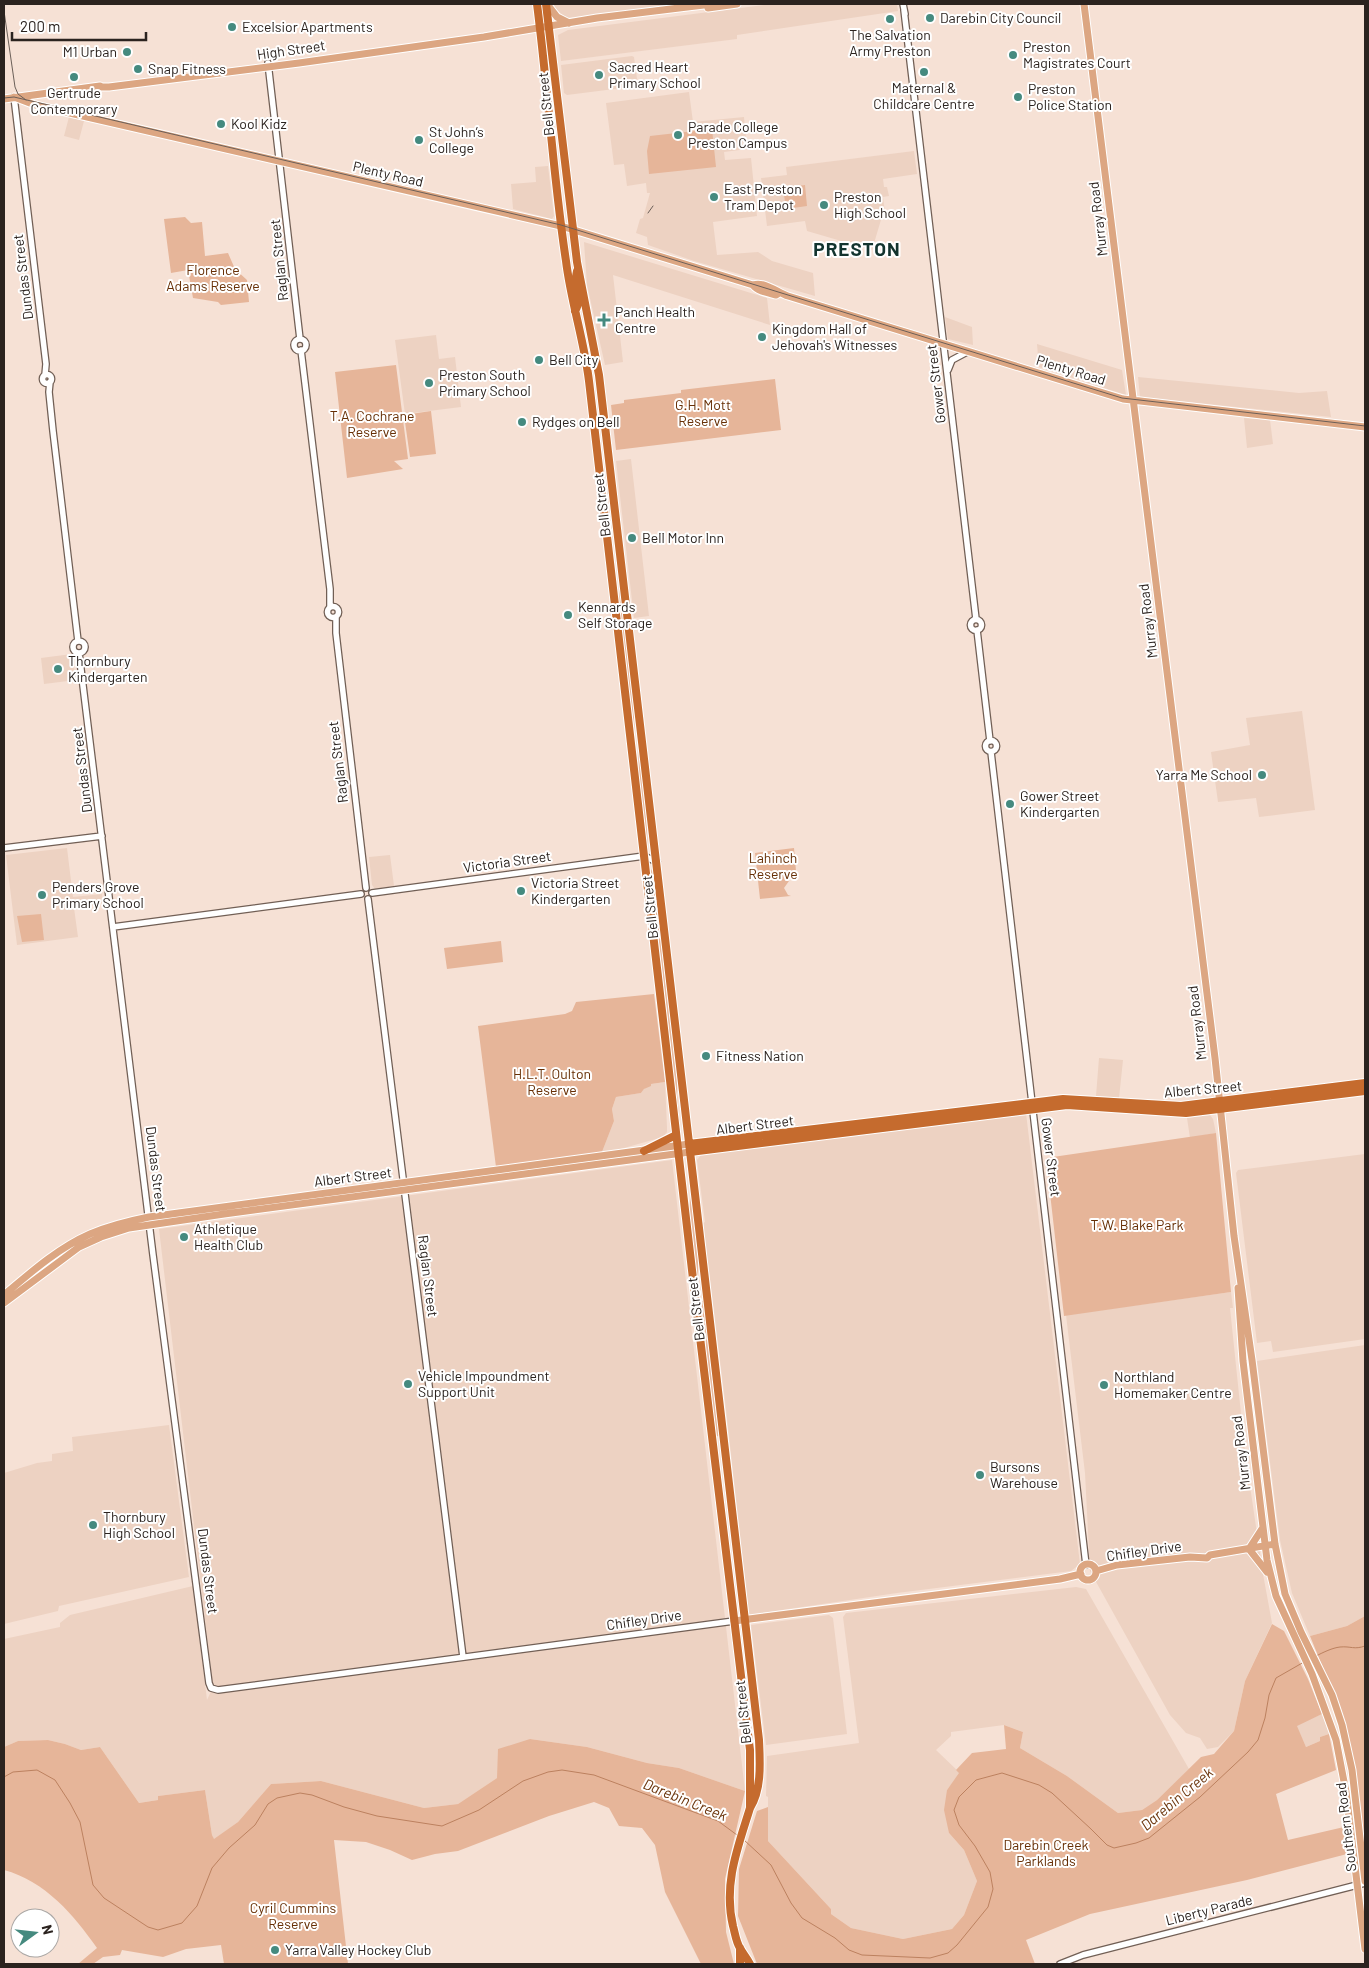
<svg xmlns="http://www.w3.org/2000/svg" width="1369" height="1968" font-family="Barlow,sans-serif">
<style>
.built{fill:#edd2c2}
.green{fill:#e6b599}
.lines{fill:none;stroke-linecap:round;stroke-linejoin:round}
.stream{stroke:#bc815f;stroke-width:1}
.minor-casing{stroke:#715f55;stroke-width:8}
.major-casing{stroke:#fff;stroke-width:9}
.highway-casing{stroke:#fff;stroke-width:10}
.minor{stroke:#fff;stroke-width:5.5}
.major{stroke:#dca682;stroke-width:7}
.highway{stroke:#c56b2e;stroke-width:8}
.tram{stroke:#6b5f58;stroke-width:1}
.poi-dot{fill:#458a7f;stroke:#fff;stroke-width:2}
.labels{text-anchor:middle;stroke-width:4;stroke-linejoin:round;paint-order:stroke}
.poi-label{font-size:14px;fill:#2b231f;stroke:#fff;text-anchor:start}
.street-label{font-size:14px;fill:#2b231f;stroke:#fff}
.park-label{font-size:14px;fill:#672f05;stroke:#fff}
.water-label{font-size:15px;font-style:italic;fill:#6b340b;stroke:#fff}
.district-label{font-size:19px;font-weight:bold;letter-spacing:1px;fill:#13342f;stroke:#fff}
</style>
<rect width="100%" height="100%" fill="#f6e1d5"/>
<path class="built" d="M554,4h134l-122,14 -11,-10z
M772,4h125l1,7 -161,24v4l-176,22 -3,-26 10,-5z
M632,56l2,1 4,29 -71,9 -3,-2 -3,-28z
M689,92l4,30 51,-5 3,32 -23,3 1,8 26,-2 6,58 -44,6 4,33 41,-3 14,9 41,12 2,23 -121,-35 -46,-16 -1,-8 -11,-4 4,-14 3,-1 7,-25h-3l-1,-10 -19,3 -3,-22 -10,1 -8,-62z
M69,117l15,4 -5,19 -15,-4z
M914,151l3,23 -34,5 1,8h3l2,9 -6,1 2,16h-2l-11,37 -65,-19 -2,-10 -38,5 -6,-48 26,-3 -1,-8z
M548,166l6,50 -2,3 -39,-10 -2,-25 25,-2 -1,-15z
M584,242l183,56 3,27 -157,-50 10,87 -18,3 -18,-80z
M945,317l27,10 1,18 -25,-6z
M436,335l3,24 16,-2 6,50 -56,7 -10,-74z
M1037,344l85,26 4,25 -87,-28z
M1138,377l161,16 28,-2 4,26 -191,-20z
M1244,418l26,2 3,24 -26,4z
M631,459l18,157 -15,2 -18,-157z
M72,654l4,26 -32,4 -3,-26z
M1302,711l13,99 -56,7 -3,-19 -38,4 -7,-50 39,-7 -4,-27z
M67,848l6,49 29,-3 1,10 -29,4 4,29 -61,8 -11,-90z
M390,855l4,31 -19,3 -3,-4 -3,-28z
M1099,1058l24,2 -4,38 -23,-2z
M665,1082l2,45v5l-4,5 -46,13 -15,2 12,-31 -2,-12 4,-12 25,-4 3,-4 7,-5z
M1026,1113l54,451 -9,7 -174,22 -148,22 -24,-214 -22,-178 2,-1 -8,-62 4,-5z
M1210,1115l3,4 3,14 -26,5 -3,-20z
M1365,1154v185l-92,13 -2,-11 -14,2 -21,-170 2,-3z
M672,1160l73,631 -66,-23 -32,-5 -60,-16 -57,-8 -33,39 -39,26 -34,4 -103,-27 -50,3 -33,38 -24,18 -2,-5 -7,-45 -47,6v4l-19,3 -39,-56 -19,3 -16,-6 -17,-4 -30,1 -14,6v-108l56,-12v-4l10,-8 123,-29 14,114 6,-13 -54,-458z
M1231,1292l2,16h-3l15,144 18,122 9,49 -27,58 -11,50 -16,16 -11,2 -7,-11 -14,-5 -16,-18 -80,-144 -5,-98 -19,-158z
M1365,1345v271l-18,10 -37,10 -18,-43 -12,-53 -23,-179z
M169,1425l20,152 -130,29 -1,5 -54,13v-151l33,-10 15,-2v-7l21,-3 -1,-14z
M1076,1587l10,2 103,180 -32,31 -15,10 -24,3 -51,-37 -47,-28 3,-16 -19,-7 -53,7v4l-15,14 24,23 -13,17 2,43 15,17 13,31 -13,34 -12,14 -49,10 -52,-11 -20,-14v-5l-63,-68v-44l-2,-1 1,-40 92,-13 -16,-126 3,-4z
M829,1615l4,3 14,116 -81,11 -15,-120z
M1322,1714l7,20 -9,3v4l-14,6 -10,-22z"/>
<path class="green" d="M712,129l4,38 -67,7 -2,-23 3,-15z
M805,185l2,21 -21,3 -3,-21z
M185,217l6,6 11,-1 3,34 23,-3 7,16 12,11 2,22 -28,3 -3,-3 -25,-4 -5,-28 -17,3 -7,-54z
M396,365l12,94 -14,2 9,8 -56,9 -12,-106z
M775,379l6,51 -165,20 -5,-45 13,-2v-3l57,-7v-3z
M431,411l5,43 -26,3 -6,-42z
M619,581l13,107 3,44 -15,-113z
M638,742l7,54 3,53 -9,-70z
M794,848l2,23 -9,1 2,9 -5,7 4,7 3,1 -31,3 -5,-46z
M653,867l2,4 23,197 -1,26 4,44 -30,-267z
M41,914l3,26 -22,2 -5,-26z
M501,941l2,21 -56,7 -3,-21z
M654,994l11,88 -14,2v2l-7,3 -3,4 -25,4 -4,12 2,12 -12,31 -106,15 -18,-141 87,-12 7,-3 4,-9z
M1216,1133l15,159 -167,24 -18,-158z
M687,1159l11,81v51l-9,-81 2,-15z
M701,1301h3l15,134 -4,3 -10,-87 1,-8z
M1365,1616v231h-1l-11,-85 -21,-72 -22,-54 37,-10z
M1272,1624l12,7 24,48 14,35 -25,12 9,21 14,-6v-4l9,-3 7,36 -60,24 12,46 56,-13 3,27 -100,26 -157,34 -64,26 9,24h-278l-19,-48 1,-47 18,-58 11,-4v34l63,68v5l20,14 52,11 49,-10 12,-14 13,-34 -13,-31 -15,-17 -5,-23 3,-20 12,-17 -3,-3 16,-17 34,-4 -2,-24 19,7 -3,16 47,28 51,37 24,-3 15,-10 44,-43 13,-3 20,-23 11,-50z
M530,1739l57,8 60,16 32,5 66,23 -20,88 1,53 8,32h-33l-36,-72 -10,-47 -13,-17 -23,-2 -10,-18 -15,-6 -45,14 -91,35 -23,3 -23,6 -22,-10 -24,-8 -32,-2 14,124h-124l-3,-19 -35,4 -23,8 -41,-7 -2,5 -17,2 -10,7h-15l19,-16c-23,-33 -52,-67 -93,-78v-123l14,-6 30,-1 17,4 16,6 19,-3 39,56 19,-3v-4l47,-6 7,45 2,4 24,-17 33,-38 50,-3 103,27 34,-4 39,-26 1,-29z"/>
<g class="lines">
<path class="stream" d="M1316,1656c8,-4 16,-8 24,-9 11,-1 14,3 25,-1
M4,1777l9,-5 24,-2 18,10 15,23 10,19 13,63 11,13 44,29 10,3 24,-7 7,-8 8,-9 15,-38 17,-20 26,-23 13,-21 9,-6 23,-5 12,2 32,12 33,9 65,10 37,-16 44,-29 25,-9 14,-2 32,5 124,46 19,14
M744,1840l27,25 20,38 11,15 33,20 14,12 13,5 68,3 18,-5 9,-8 31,-38 5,-18 -3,-17 -15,-26 -16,-21 -5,-15 5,-13 17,-17 26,-7 37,12 13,8 39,36 16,16 7,3 22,-5 13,-5 51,-41 48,-45 10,-12 7,-22 4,-23 7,-17 28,-16"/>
<g class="minor-casing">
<path id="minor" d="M903,4l2,10
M904,10l72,609
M268,63l32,276
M14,97l32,267 -1,11
M294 345a6 6 0 1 1 12 0a6 6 0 1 1-12 0Z
M301,350l29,239v18
M948,370l4,-10 15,-8
M42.5 379a4.5 4.5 0 1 1 9 0a4.5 4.5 0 1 1-9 0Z
M50,382l-1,10 4,39 25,210
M327.5 612a5.5 5.5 0 1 1 11 0a5.5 5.5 0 1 1-11 0Z
M336,617v16l30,255
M970.5 625a5.5 5.5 0 1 1 11 0a5.5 5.5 0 1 1-11 0Z
M977,630l13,111
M73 647a6 6 0 1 1 12 0a6 6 0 1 1-12 0Z
M79,653l74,602 56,428 2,5 7,2 516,-69
M985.5 746a5.5 5.5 0 1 1 11 0a5.5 5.5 0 1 1-11 0Z
M991,752l95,813
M4,848l98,-12
M372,893l272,-37 13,6
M368,899l95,758
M113,927l248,-33
M1060,1964l23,-9 282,-72"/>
</g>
<g class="major-casing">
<path id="major" d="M547,4l10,13 12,6
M1084,4l131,1054 19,178 18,124 23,184 10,50 16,38 31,63 10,30 10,45 13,111
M708,8l29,-4
M96,87h13l190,-24 185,-26 113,-19 115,-14
M14,97l21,8 526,121 192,59c12,-4 25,8 35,11l335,103 242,28
M4,99l96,-13
M753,285c4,6 15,8 23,10l3,-2
M1238,1288l5,73 24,199 9,36 36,78 24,66 10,52 19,157
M4,1295c26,-22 54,-47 86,-61 19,-8 39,-13 59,-17l540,-73
M4,1303l75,-56 22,-10 28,-9 95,-14 466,-62
M1249,1549l18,23
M1249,1549l13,-20
M1080 1572a8 8 0 1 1 16 0a8 8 0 1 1-16 0Z
M1096,1571l21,-6 73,-8 17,1 3,-3 65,-11
M734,1621l326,-42 21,-5"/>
</g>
<g class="highway-casing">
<path id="highway" d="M537,4c11,85 16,172 29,257 5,41 18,79 23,120l106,915 55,454v58
M546,4l31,258 22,113 160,1365c1,22 3,49 -9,68 -12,39 -27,76 -17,118 2,7 3,16 7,22 3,6 7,10 10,16
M575,311c8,-12 -2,-26 2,-40
M689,1144l374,-45 118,7 184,-23
M644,1151l32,-16
M690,1152l377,-47 119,8 179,-22
M740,1948v16"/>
</g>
<use href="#minor" class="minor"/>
<use href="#major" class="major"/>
<use href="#highway" class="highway"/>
<path class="tram" d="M4,11l11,76 3,7 8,6
M4,98l10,-1 547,128 561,173 243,28
M648,213l5,-7"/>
</g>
<g class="poi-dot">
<circle cx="930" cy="18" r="5"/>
<circle cx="890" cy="19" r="5"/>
<circle cx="232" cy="27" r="5"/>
<circle cx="127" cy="52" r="5"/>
<circle cx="1013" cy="55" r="5"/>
<circle cx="138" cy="69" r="5"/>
<circle cx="924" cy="72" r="5"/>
<circle cx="599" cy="75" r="5"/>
<circle cx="74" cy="77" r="5"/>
<circle cx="1018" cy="97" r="5"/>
<circle cx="221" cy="124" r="5"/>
<circle cx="678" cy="135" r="5"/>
<circle cx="419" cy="140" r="5"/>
<circle cx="714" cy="197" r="5"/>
<circle cx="824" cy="205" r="5"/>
<path d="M601.5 312.5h5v5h5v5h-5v5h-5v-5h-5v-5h5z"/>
<circle cx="762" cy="337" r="5"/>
<circle cx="539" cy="360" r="5"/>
<circle cx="429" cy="383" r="5"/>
<circle cx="522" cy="422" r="5"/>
<circle cx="632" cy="538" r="5"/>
<circle cx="568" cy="615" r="5"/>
<circle cx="58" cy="669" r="5"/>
<circle cx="1262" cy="775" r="5"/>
<circle cx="1010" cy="804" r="5"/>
<circle cx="521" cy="891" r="5"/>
<circle cx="42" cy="895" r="5"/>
<circle cx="706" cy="1056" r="5"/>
<circle cx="184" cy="1237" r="5"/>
<circle cx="408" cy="1384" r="5"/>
<circle cx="1104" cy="1385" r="5"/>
<circle cx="980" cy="1475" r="5"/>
<circle cx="93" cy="1525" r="5"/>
<circle cx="275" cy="1950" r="5"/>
</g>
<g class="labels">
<g class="poi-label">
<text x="940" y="23">Darebin City Council</text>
<text x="242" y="32">Excelsior Apartments</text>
<text x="890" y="40" text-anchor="middle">The Salvation<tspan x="890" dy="16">Army Preston</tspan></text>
<text x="1023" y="52">Preston<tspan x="1023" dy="16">Magistrates Court</tspan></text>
<text x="117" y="57" text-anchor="end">M1 Urban</text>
<text x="609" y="72">Sacred Heart<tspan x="609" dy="16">Primary School</tspan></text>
<text x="148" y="74">Snap Fitness</text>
<text x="924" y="93" text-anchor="middle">Maternal &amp;<tspan x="924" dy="16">Childcare Centre</tspan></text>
<text x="1028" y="94">Preston<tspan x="1028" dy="16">Police Station</tspan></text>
<text x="74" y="98" text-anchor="middle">Gertrude<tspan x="74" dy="16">Contemporary</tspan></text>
<text x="231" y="129">Kool Kidz</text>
<text x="688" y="132">Parade College<tspan x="688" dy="16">Preston Campus</tspan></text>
<text x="429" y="137">St John’s<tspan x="429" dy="16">College</tspan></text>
<text x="724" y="194">East Preston<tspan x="724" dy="16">Tram Depot</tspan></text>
<text x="834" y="202">Preston<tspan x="834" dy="16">High School</tspan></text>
<text x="615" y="317">Panch Health<tspan x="615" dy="16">Centre</tspan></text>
<text x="772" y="334">Kingdom Hall of<tspan x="772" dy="16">Jehovah's Witnesses</tspan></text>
<text x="549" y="365">Bell City</text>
<text x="439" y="380">Preston South<tspan x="439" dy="16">Primary School</tspan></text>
<text x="532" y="427">Rydges on Bell</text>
<text x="642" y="543">Bell Motor Inn</text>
<text x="578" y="612">Kennards<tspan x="578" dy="16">Self Storage</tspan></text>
<text x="68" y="666">Thornbury<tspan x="68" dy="16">Kindergarten</tspan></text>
<text x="1252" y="780" text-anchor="end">Yarra Me School</text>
<text x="1020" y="801">Gower Street<tspan x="1020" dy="16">Kindergarten</tspan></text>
<text x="531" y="888">Victoria Street<tspan x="531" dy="16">Kindergarten</tspan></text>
<text x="52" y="892">Penders Grove<tspan x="52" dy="16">Primary School</tspan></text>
<text x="716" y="1061">Fitness Nation</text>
<text x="194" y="1234">Athletique<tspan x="194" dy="16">Health Club</tspan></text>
<text x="418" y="1381">Vehicle Impoundment<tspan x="418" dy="16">Support Unit</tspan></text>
<text x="1114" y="1382">Northland<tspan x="1114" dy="16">Homemaker Centre</tspan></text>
<text x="990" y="1472">Bursons<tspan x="990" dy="16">Warehouse</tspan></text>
<text x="103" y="1522">Thornbury<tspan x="103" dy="16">High School</tspan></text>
<text x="285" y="1955">Yarra Valley Hockey Club</text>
</g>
<g class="street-label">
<text transform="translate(291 50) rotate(-8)" y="5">High Street</text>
<text transform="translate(546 104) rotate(-96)" y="5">Bell Street</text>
<text transform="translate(388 174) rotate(13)" y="5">Plenty Road</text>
<text transform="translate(1098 219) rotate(-97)" y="5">Murray Road</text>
<text transform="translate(279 260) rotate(-96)" y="5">Raglan Street</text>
<text transform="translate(23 277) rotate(-97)" y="5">Dundas Street</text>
<text transform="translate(1071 370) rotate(17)" y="5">Plenty Road</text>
<text transform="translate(936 384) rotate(-97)" y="5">Gower Street</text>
<text transform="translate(602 505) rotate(-97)" y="5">Bell Street</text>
<text transform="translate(1148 621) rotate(-97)" y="5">Murray Road</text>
<text transform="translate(338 762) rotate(-97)" y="5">Raglan Street</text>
<text transform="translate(82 770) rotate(-97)" y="5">Dundas Street</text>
<text transform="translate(507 862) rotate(-8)" y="5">Victoria Street</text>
<text transform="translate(650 907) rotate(-96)" y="5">Bell Street</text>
<text transform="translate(1197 1023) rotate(-97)" y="5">Murray Road</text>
<text transform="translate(1203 1089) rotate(-5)" y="5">Albert Street</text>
<text transform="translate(755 1125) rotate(-7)" y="5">Albert Street</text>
<text transform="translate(1051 1157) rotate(83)" y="5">Gower Street</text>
<text transform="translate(156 1169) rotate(83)" y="5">Dundas Street</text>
<text transform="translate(353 1177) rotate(-7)" y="5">Albert Street</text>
<text transform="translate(428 1276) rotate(83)" y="5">Raglan Street</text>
<text transform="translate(696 1309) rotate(-97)" y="5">Bell Street</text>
<text transform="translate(1241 1453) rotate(-97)" y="5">Murray Road</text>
<text transform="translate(1144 1551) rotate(-8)" y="5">Chifley Drive</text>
<text transform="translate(208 1571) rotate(83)" y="5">Dundas Street</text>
<text transform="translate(644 1620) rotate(-8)" y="5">Chifley Drive</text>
<text transform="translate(743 1712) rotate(-96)" y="5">Bell Street</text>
<text transform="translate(1346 1827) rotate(-97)" y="5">Southern Road</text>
<text transform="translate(1209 1910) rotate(-14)" y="5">Liberty Parade</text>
</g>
<g class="park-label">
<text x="213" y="275">Florence<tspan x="213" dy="16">Adams Reserve</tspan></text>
<text x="703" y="410">G.H. Mott<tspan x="703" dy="16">Reserve</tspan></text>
<text x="372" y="421">T.A. Cochrane<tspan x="372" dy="16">Reserve</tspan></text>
<text x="773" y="863">Lahinch<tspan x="773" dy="16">Reserve</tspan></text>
<text x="552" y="1079">H.L.T. Oulton<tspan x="552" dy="16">Reserve</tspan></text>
<text x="1137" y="1230">T.W. Blake Park</text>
<text x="1046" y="1850">Darebin Creek<tspan x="1046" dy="16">Parklands</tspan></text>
<text x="293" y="1913">Cyril Cummins<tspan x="293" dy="16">Reserve</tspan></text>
</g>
<g class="water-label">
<text transform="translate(1177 1799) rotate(-40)" y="5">Darebin Creek</text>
<text transform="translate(685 1800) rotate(22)" y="5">Darebin Creek</text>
</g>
<g class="district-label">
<text x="857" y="256">PRESTON</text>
</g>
</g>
<rect width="1369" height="1968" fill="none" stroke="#2b231f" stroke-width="10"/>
<g transform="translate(35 1933) rotate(75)"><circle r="24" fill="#ffffff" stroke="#aaa7a5"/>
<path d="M0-4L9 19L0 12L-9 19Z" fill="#458a7f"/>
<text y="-8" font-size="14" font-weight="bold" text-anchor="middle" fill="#2b231f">N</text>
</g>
<path d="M12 32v8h134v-8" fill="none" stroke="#2b231f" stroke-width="2.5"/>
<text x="20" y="32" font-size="15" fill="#2b231f" stroke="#ffffff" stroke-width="4" paint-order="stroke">200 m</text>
</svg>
